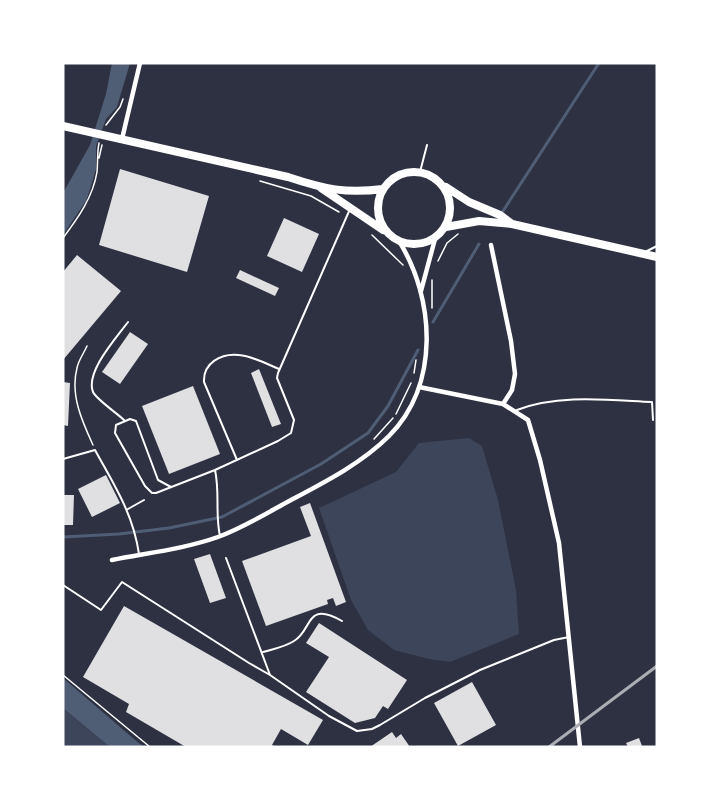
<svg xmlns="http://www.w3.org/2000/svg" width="720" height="810" font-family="Karla,sans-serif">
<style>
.green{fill:#3c4559}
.water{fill:#4f5d75}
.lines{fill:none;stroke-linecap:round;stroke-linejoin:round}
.stream{stroke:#4f5d75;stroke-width:3}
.building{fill:#e0e0e3}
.path{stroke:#fff;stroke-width:1.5}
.service{stroke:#fff;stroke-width:2}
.minor{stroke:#fff;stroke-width:4.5}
.trunk{stroke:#fff;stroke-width:8}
.rail{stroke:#abadb3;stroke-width:3}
</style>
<rect width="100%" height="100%" fill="#2d3142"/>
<path class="green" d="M469,438l13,8 16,54 18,90 3,44 -69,28 -21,-3 -35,-9 -26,-20 -17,-30 -32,-92 77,-36 23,-29z
M63,708l47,39h-47z"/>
<path class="water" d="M112,63h18l-13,44 -11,12 -10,27v23l-6,20 -4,12 -23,34v-42l27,-48 16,-51z
M63,678l71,61 10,8h-34l-47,-39z"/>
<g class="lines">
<path class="stream" d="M503,211l96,-148
M433,322l46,-78
M63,537l56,-3 50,-6 53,-11 99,-53 47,-31 20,-27 30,-56"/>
</g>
<path class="building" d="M120,169l89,27 -22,76 -88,-27z
M284,218l35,16 -17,38 -35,-16z
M77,255l44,36 -58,69v-88z
M240,270l39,18 -4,8 -39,-18z
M130,332l18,12 -28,40 -18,-12z
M259,369l22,55 -9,3 -21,-54z
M63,382l7,1 -2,43 -5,-1z
M193,386l27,68 -51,20 -27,-68z
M106,475l14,28 -28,14 -14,-28z
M63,495h11l-1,30h-10z
M310,503l36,99 -10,4 -3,-8 -6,2 1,4 -62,22 -24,-65 69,-25 -11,-29z
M210,554l16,44 -16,5 -16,-44z
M124,606l199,114 -15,25 -27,-16 -9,16 4,2h-90l-60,-35 3,-8 -46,-27z
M319,623l88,57 -19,29 -5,-3 -8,12 -20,5 -49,-31 23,-35 -23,-14z
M472,682l24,43 -38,21 -24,-43z
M392,732l4,6 5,-4 9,13h-40z
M639,738l3,8 -14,1 -2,-4z"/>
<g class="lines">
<path class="path" d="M106,125l14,-18 3,-8
M99,158l3,-13
M260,181l51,15 28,16
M372,235l31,30
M63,238c15,-20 30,-41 34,-66 1,-10 0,-19 2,-29
M438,261l9,-18 11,-9
M432,308v-28
M87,346c-3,7 -9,15 -10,22 -7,27 5,53 16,77
M414,373l2,-13
M396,414l15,-31
M374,439l19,-21
M63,675l87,72"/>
<path class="service" d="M420,172l7,-27
M645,252l12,-6
M517,410c41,-16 91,-10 135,-8l1,18
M124,420c-6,-6 -28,-21 -31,-28 -8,-20 24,-55 35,-70
M63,459l32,-9c19,35 38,63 44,104
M237,460l-33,-78c-1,-19 17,-29 35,-27 13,1 28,9 40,14
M215,470c5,22 0,45 5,66
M171,487l-13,-7 -22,-59 -6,-2 -14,6 -1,8 30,53 7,7h4l59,-23 63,-29 13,-8 3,-13 -17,-42 1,-5 72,-164
M128,509l16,-9
M226,558l44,117 59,41 28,15 15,-2 8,-4 45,-27 55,-28 74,-30 15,-3
M63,585l38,25 21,-28 127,81 21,12
M263,652c10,-3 22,-5 31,-11 19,-11 11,-41 48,-20"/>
<path class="minor" d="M122,139l18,-76
M491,245l20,96 4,33 -3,16 -9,14
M421,291l14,-52
M419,387l84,17 25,16 12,40 19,83 21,204
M112,560c35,-7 72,-11 106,-23 25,-9 49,-24 73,-37 34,-18 71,-37 98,-64 51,-51 46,-137 10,-195"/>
<path class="trunk" d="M63,126l225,51c36,12 58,17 95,12
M378 208a36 36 0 1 1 72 0a36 36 0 1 1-72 0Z
M446,187l23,15 31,13 12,9
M321,188l62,42
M446,227l33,-6 33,3 145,33"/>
<path class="rail" d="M549,747l108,-81"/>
</g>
<rect width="720" height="810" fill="none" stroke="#ffffff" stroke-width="129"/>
</svg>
